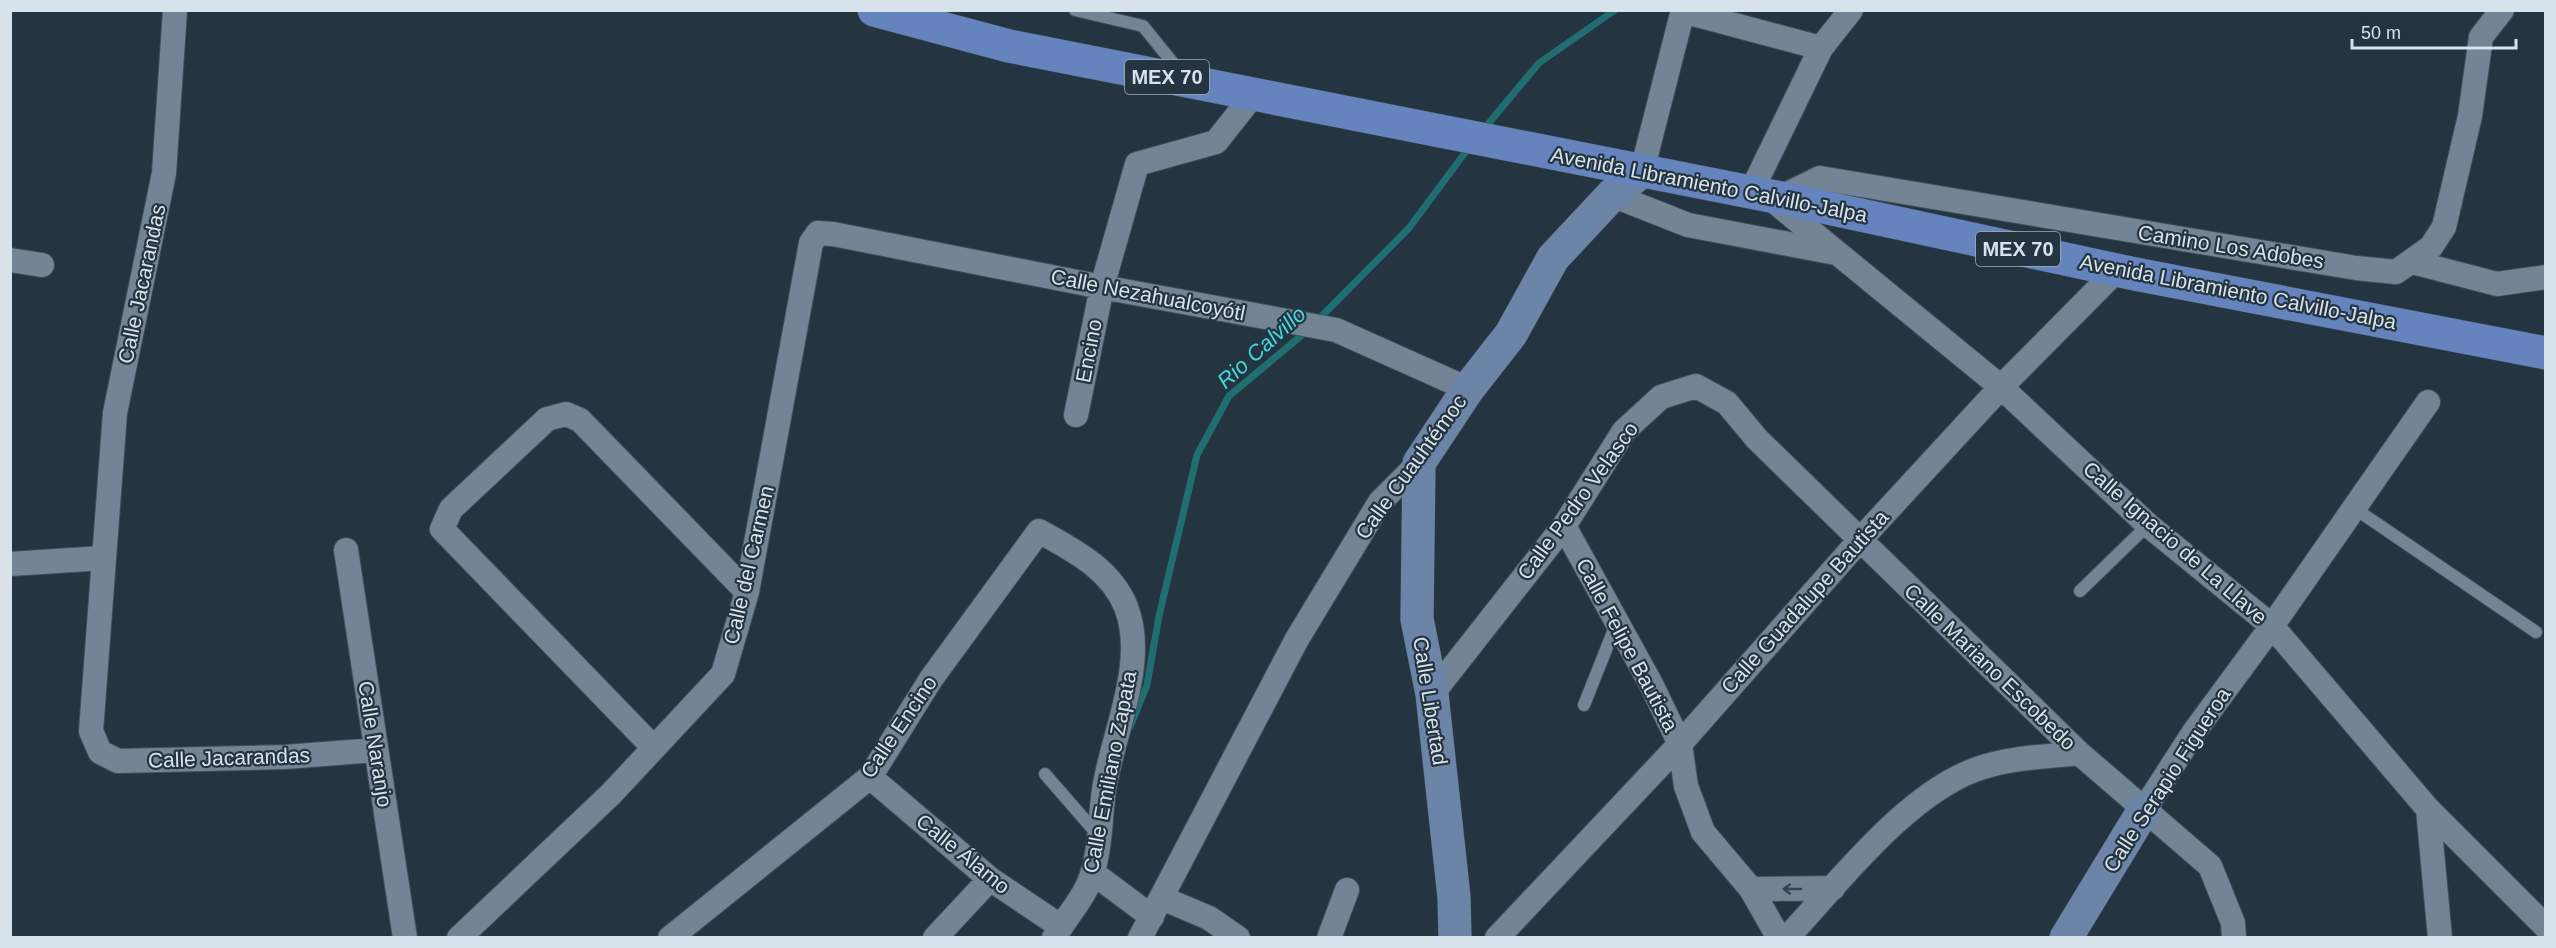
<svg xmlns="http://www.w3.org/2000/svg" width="2556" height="948" font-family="Helvetica,sans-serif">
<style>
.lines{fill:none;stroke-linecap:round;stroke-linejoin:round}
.stream{stroke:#216e71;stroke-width:7}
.lane-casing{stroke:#414f5a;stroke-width:14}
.street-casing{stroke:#414f5a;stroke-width:26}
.secondary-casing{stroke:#414f5a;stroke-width:34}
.primary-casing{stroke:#414f5a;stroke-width:34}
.lane{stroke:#738594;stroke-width:12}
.street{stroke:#738594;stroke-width:24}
.secondary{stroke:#6c84a8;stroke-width:33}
.primary{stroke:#6583bc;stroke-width:33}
.oneway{stroke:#344451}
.labels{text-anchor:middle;stroke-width:4.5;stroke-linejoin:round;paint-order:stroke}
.shield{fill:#243440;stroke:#a2aeb7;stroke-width:1.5}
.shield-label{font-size:20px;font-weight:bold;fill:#d8e2ea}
.street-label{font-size:21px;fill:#d8e2ea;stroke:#243440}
.water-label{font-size:22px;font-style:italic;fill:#43d6db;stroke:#243440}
</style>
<rect width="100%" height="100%" fill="#243440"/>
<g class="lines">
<path class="stream" d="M1483,130l56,-67 76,-53
M1316,322l93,-94 61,-82
M1130,727l17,-42 12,-69 38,-161 32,-59 79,-66"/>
<g class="lane-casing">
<path id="lane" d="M1075,10l68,16 38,47
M2354,508l182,124
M2080,591l68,-66
M1584,705l33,-83
M1045,774l53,61"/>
</g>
<g class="street-casing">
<path id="street" d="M175,10l-11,163 -49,240 -24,318 9,21 18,9 167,-4 91,-7
M1682,11l139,37
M1642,171l41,-161
M1751,192l70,-144 30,-38
M1612,195l76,30 148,28
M1769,197l232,190 147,138 124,101 156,183 118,118
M1779,198l41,-20 536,90 40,4 35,-25 13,-20 26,-111 11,-79 21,-27
M10,260l32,5
M2412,262l85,22 49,-7
M1076,415l26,-128 35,-123 79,-22 38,-48
M1564,526l87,158 29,60 6,42 17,46 48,57 28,49
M346,550l59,388
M10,564l93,-6
M1432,694l132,-168 60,-95 37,-34 35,-11 31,17 30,36 322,314 131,113 23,57 1,15
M654,748l-212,-219 9,-20 96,-90 19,-5 14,6 167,172
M870,777l120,102 70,47
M2145,808l49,-76 78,-106 156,-224
M2428,809l12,129
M1093,873l59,44
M1751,889l82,-1
M1162,898l47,20 29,20
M459,938l152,-144 112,-120 24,-82 64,-349 7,-10 15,1 269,53 234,43 132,59
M670,938l200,-161 61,-98 108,-148c34,19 72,38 87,76 22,56 -14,128 -22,183 -4,28 -3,55 -11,81 -7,26 -26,44 -39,67
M935,938l55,-59
M1140,938l157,-299 83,-137 39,-39
M1329,938l18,-48
M1497,938l183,-194 179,-203 142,-154 116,-117
M1787,938c52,-56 123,-149 196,-171 30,-10 65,-10 96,-14"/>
</g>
<g class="secondary-casing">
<path id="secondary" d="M1455,938l-1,-41 -22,-203 -15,-75 2,-156 49,-74 43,-55 42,-76 59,-63 30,-24
M2066,938l79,-130"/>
</g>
<g class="primary-casing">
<path id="primary" d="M874,10l135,36 782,154 344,74 411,79"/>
</g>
<use href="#lane" class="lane"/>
<use href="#street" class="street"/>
<use href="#secondary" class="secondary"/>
<use href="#primary" class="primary"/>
</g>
<defs><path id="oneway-shaft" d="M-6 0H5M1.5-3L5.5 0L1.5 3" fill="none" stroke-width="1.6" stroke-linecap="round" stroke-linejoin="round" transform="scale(1.5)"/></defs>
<use class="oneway" href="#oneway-shaft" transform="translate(1792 889) rotate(180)"/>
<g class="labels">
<g class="shield">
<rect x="1125" y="60" width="84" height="34" rx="4.5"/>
<rect x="1976" y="232" width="84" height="34" rx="4.5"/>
</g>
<g class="shield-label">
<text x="1167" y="84">MEX 70</text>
<text x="2018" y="256">MEX 70</text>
</g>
<g class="street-label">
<text transform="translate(1709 185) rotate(11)" y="7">Avenida Libramiento Calvillo-Jalpa</text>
<text transform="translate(2231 247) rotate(9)" y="7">Camino Los Adobes</text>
<text transform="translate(142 284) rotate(-78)" y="7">Calle Jacarandas</text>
<text transform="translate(2238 292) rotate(11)" y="7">Avenida Libramiento Calvillo-Jalpa</text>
<text transform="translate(1148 295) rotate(11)" y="7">Calle Nezahualcoyótl</text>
<text transform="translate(1089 351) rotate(-79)" y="7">Encino</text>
<text transform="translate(1411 467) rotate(-54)" y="7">Calle Cuauhtémoc</text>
<text transform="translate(1578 501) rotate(-54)" y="7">Calle Pedro Velasco</text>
<text transform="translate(2175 543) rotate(41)" y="7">Calle Ignacio de La Llave</text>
<text transform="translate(749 565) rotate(-77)" y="7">Calle del Carmen</text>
<text transform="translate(1805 602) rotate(-48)" y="7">Calle Guadalupe Bautista</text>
<text transform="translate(1627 645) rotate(62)" y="7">Calle Felipe Bautista</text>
<text transform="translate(1990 667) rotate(44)" y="7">Calle Mariano Escobedo</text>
<text transform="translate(1430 701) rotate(81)" y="7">Calle Libertad</text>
<text transform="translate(899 727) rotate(-56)" y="7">Calle Encino</text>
<text transform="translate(375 744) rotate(81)" y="7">Calle Naranjo</text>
<text transform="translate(229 758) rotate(-2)" y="7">Calle Jacarandas</text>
<text transform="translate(1110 772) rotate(-79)" y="7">Calle Emiliano Zapata</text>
<text transform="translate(2167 780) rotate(-57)" y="7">Calle Serapio Figueroa</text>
<text transform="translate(963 854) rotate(39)" y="7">Calle Álamo</text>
</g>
<g class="water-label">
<text transform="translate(1261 347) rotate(-42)" y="8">Rio Calvillo</text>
</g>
</g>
<rect width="2556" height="948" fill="none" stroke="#d8e2ea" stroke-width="24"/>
<path d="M2352 39v9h164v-9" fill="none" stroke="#d8e2ea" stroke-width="3"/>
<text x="2361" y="39" font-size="18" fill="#d8e2ea" stroke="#243440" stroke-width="4.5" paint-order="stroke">50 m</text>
</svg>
